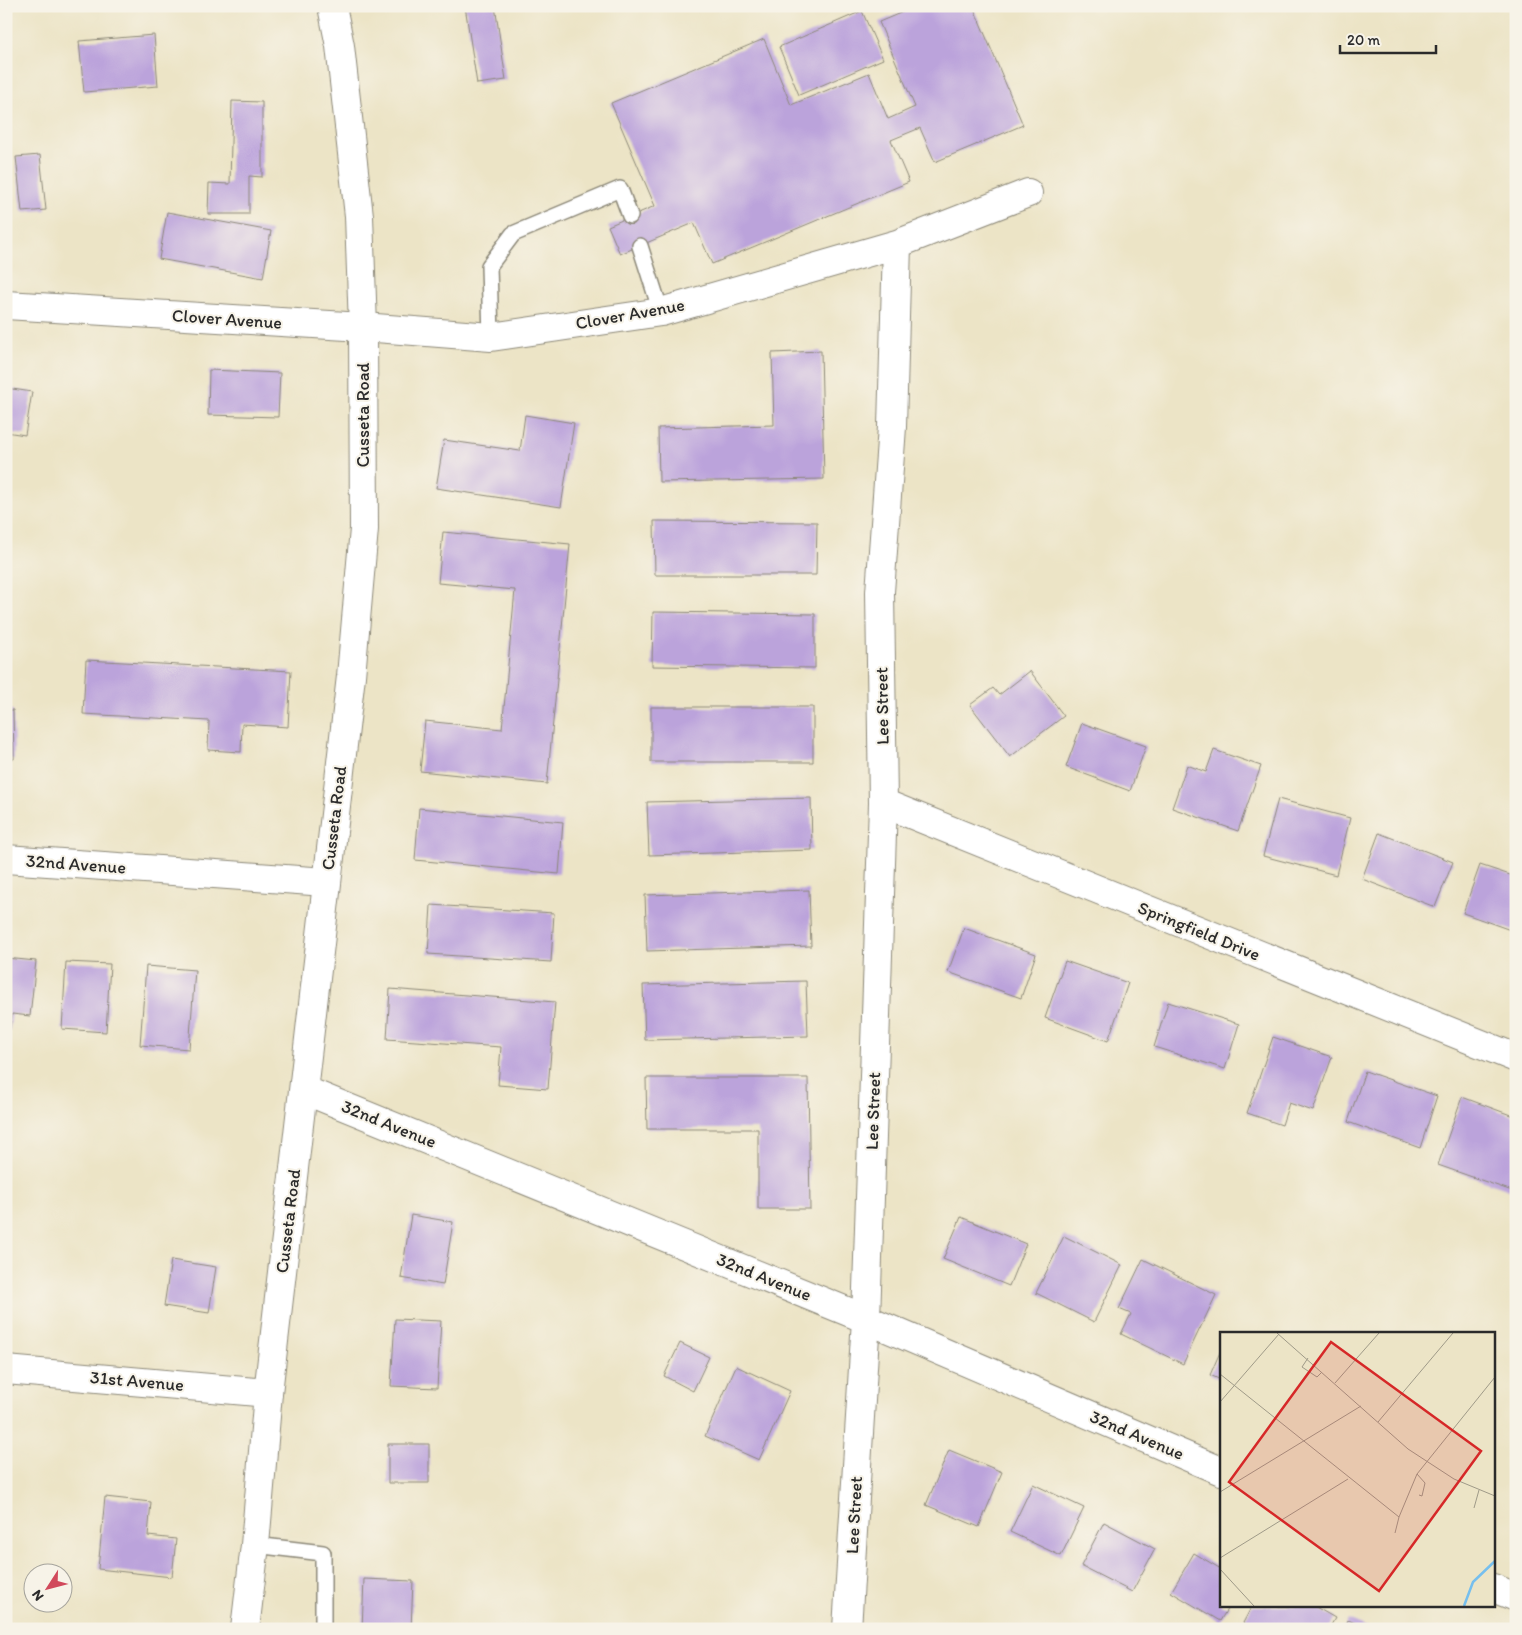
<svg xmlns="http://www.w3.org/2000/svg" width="1522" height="1635" font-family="Itim,sans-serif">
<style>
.building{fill:#bba3db}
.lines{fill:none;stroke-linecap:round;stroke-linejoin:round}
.service-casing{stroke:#8c8878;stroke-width:18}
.minor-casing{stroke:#8c8878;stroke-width:30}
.tertiary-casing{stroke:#8c8878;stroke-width:30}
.service{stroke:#fff;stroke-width:15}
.minor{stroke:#fff;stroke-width:28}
.tertiary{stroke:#fff;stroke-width:28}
.labels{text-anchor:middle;stroke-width:4;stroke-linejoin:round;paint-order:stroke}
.street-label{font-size:18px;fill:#2b2b2b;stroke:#f7f3e8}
.inset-river{fill:none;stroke:#76bfee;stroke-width:2.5}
.inset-road{fill:none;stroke:#9f9a88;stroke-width:1}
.view{fill:#d62828;fill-opacity:0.15;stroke:#d62828;stroke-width:2.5}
.inset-edge{fill:none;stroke:#2b2b2b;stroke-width:2.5}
</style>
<rect width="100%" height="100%" fill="#f7f3e8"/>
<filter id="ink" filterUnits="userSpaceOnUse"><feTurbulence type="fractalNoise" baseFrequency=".02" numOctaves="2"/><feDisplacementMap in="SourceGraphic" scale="10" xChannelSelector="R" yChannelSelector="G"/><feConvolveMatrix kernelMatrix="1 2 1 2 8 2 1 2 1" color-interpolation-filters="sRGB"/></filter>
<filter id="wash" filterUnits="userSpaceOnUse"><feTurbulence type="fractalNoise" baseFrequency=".0096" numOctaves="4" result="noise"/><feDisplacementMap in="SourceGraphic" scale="20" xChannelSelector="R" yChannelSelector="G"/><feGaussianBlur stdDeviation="1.12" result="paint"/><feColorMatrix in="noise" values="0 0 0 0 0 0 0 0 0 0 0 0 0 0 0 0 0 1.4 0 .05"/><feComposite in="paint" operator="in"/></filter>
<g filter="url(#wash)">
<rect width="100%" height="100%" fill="#ece4c6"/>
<g id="blocks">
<path class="building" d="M465,6h30l11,74 -29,4z
M917,6h56l50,119 -88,37 -15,-34 -29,12 18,42 -197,82 -18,-41 -74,31 -12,-28 47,-20 -44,-103 153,-64 27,66 78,-32 19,46 27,-12 -36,-85z
M862,11l21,48 -84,36 -20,-48z
M154,35l4,51 -74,6 -5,-51z
M232,101l30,1v75l-13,-1v38h-41l1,-31 21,1z
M40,155l6,55 -24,2 -6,-55z
M167,212l104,19 -8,47 -104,-19z
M821,351l3,128 -165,3 -1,-54 116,-3 -2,-72z
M209,370l71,3 -2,44 -70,-2z
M6,388l26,4 -7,43 -19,-3z
M525,415l49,8 -13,84 -125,-19 8,-48 76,11z
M654,521l163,1 -1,53h-161z
M443,532l127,12 -23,240 -127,-13 5,-50 77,8 13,-139 -77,-7z
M653,612l162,2v54l-163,-2z
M86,660l205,11 -3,56 -46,-3 -1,28 -33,-2 1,-29 -126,-7z
M1030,671l34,45 -54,41 -40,-52 23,-17 6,7z
M651,707h162v55h-162z
M6,710h7l1,49h-8z
M1082,723l64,23 -16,45 -64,-24z
M1214,750l47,16 -23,65 -66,-23 15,-43 19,7z
M811,798l1,52 -163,5 -2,-53z
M1278,799l72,19 -14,57 -73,-19z
M419,808l144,14 -4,52 -144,-14z
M1379,833l74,29 -18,45 -73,-28z
M1480,865l36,12v55l-53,-19z
M809,890l2,56 -164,5 -2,-56z
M431,905l123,8 -3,49 -123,-8z
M964,928l72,26 -15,44 -73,-26z
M6,958l30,3 -6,55 -18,-2 -3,20h-3z
M1065,961l63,22 -20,58 -63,-23z
M66,962l44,2 -4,68 -44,-3z
M146,966l49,4 -6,79 -49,-4z
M806,981l2,55 -163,4 -2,-55z
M390,989l165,13 -7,87 -50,-4 3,-38 -114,-8z
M1168,1002l71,22 -14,45 -71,-22z
M1273,1037l59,20 -19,54 -24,-8 -7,22 -35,-12z
M1365,1071l72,25 -17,52 -72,-26z
M646,1078h162l2,131h-52v-80h-111z
M1462,1097l54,20 -1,75 -77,-27z
M411,1215l42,7 -10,63 -42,-7z
M961,1217l65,27 -17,42 -66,-27z
M1064,1236l58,29 -28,57 -58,-29z
M1143,1259l73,36 -33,69 -62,-30 10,-20 -12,-5z
M171,1260l45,7 -7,46 -45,-7z
M395,1319l46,2 -4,67 -46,-2z
M680,1343l29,14 -16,34 -29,-15z
M1221,1350v30l-11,-5z
M736,1366l54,25 -31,69 -54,-24z
M388,1444h41v39h-41z
M949,1450l53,22 -23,55 -53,-22z
M1033,1484l51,24 -23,48 -51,-24z
M105,1497l46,5 -3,34 28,3 -4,38 -74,-8z
M1104,1522l51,27 -23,43 -51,-26z
M1194,1553l27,16v37h8l-9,15 -49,-29z
M364,1579l49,2 -2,48h-49z
M1252,1606h62l21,12 -6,11h-76l-10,-6z
M1348,1620l21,9h-25z"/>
</g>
</g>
<g filter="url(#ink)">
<use href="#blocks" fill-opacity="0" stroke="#8c8878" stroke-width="1"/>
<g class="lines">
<g class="service-casing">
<path id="service" d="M640,246l21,66
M491,337l-2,-71 24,-32 107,-45 10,27
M255,1545l68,8v76"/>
</g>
<g class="minor-casing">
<path id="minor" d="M897,244l131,-51
M6,305l357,22 128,10 170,-25 236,-68 -5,183 -12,165 3,211 -17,516 -19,310
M883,803l633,255
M6,859l320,23
M304,1090l562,229 355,152
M6,1370l262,23
M1493,1588l23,9"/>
</g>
<g class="tertiary-casing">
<path id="tertiary" d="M245,1629l10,-84 13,-152 83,-717 13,-147 -1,-202 -4,-111 -19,-170 -8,-40"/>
</g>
<use href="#service" class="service"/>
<use href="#minor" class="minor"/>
<use href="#tertiary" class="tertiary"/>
</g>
</g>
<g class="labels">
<g class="street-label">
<text transform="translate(630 314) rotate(-10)" y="6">Clover Avenue</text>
<text transform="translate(227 319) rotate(4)" y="6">Clover Avenue</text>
<text transform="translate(363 415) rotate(-90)" y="6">Cusseta Road</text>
<text transform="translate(882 706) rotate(-91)" y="6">Lee Street</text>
<text transform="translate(334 818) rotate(-83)" y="6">Cusseta Road</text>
<text transform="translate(76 864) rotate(4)" y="6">32nd Avenue</text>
<text transform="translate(1199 931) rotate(22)" y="6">Springfield Drive</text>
<text transform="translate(873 1111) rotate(-88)" y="6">Lee Street</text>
<text transform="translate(389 1124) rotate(22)" y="6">32nd Avenue</text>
<text transform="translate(288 1221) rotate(-83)" y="6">Cusseta Road</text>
<text transform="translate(764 1277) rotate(22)" y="6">32nd Avenue</text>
<text transform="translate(137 1381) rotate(5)" y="6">31st Avenue</text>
<text transform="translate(1137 1435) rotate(23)" y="6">32nd Avenue</text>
<text transform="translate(854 1515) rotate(-87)" y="6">Lee Street</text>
</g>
</g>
<g transform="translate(1220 1332)">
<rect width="275" height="275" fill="#ece4c6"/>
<path class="inset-river" d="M244,274l9,-24 22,-21"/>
<path class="inset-road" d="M57,1l131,116 46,30 41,17M88,26l-6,9 15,10 5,-5M0,42l179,143 18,-43 78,-97M115,51l44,-50M0,70l59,-68M158,90l75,-89M197,142l8,9 -3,13 -3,-1M0,160l141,-86M254,176l5,-18M175,201l4,-16M0,226l128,-79M0,237l34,37"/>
<path class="view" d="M111,10l150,109 -102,140 -150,-109z"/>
<rect width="275" height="275" class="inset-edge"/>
</g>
<rect width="1522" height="1635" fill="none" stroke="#f7f3e8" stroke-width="25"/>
<g transform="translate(48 1588) rotate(234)"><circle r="24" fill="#f7f3e8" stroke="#a5a39c"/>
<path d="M0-4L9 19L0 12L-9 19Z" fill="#d1495b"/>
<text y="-8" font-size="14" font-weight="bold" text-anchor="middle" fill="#2b2b2b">N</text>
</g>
<path d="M1340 45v8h96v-8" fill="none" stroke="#2b2b2b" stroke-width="2.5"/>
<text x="1347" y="45" font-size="15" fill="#2b2b2b" stroke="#f7f3e8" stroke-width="4" paint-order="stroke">20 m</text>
</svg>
